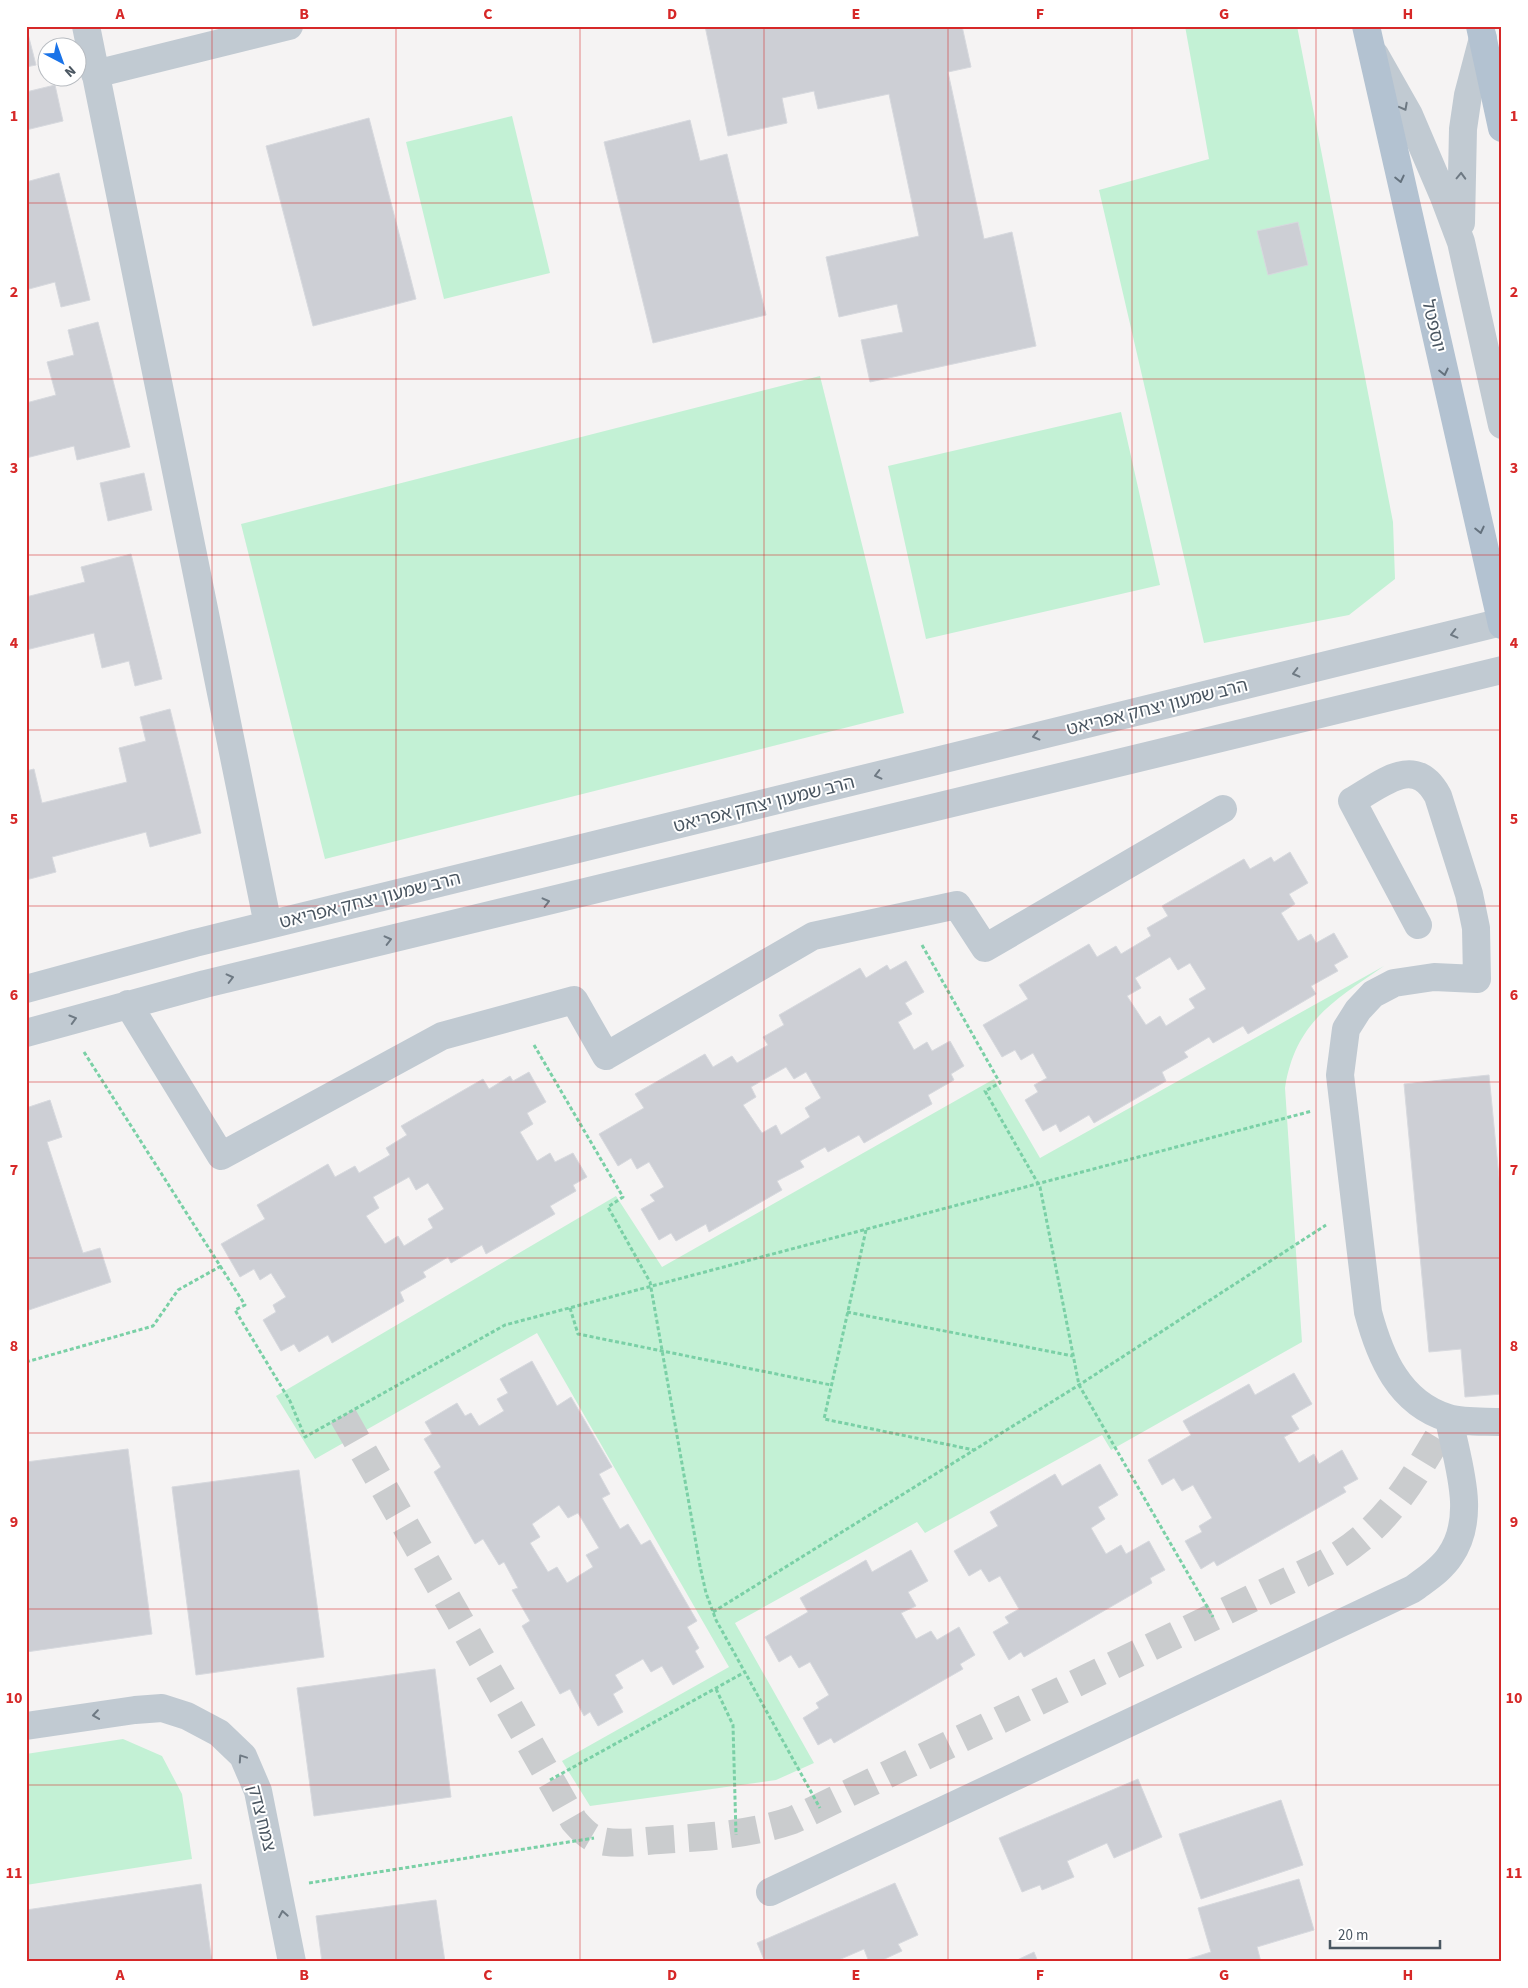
<svg xmlns="http://www.w3.org/2000/svg" width="1528" height="1988" font-family="'Source Sans 3','Noto Sans Hebrew',sans-serif">
<style>
.green{fill:#c3f1d5}
.building{fill:#cdcfd5;stroke:#d7d9de;fill-rule:evenodd}
.lines{fill:none;stroke-linecap:round;stroke-linejoin:round}
.minor-tunnel{stroke:#caccce;stroke-width:28;stroke-dasharray:28 14;stroke-linecap:butt}
.path{stroke:#7ad0a6;stroke-width:3;stroke-dasharray:4 2.5;stroke-linecap:butt}
.minor{stroke:#c1cad2;stroke-width:28}
.major{stroke:#b3c2d1;stroke-width:28}
.oneway{stroke:#6e7983}
.oneway2{stroke:#64717d}
.grid{fill:none;stroke:#d62828;stroke-width:1;stroke-opacity:0.55}
.labels{text-anchor:middle;stroke-width:4;stroke-linejoin:round;paint-order:stroke}
.street-label{font-size:18px;fill:#4a5661;stroke:#fff}
.neatline{fill:none;stroke:#d62828;stroke-width:2}
.grid-label{font-size:16px;text-anchor:middle;font-weight:bold;fill:#d62828}
</style>
<rect width="100%" height="100%" fill="#f5f3f3"/>
<path class="green" d="M1185,26h112l96,496 2,57 -46,36 -145,28 -105,-453 110,-31z
M512,116l38,157 -106,26 -38,-157z
M820,376l84,337 -579,146 -84,-335z
M1121,412l39,173 -234,54 -38,-173z
M1384,966c-51,35 -89,57 -99,122l17,254 -191,108 -9,-15 -177,98 -8,-11 -182,101 79,140 -38,17 -186,26 -28,-45 167,-94 -192,-334 -222,126 -39,-63 340,-200 46,71 332,-188 46,79z
M123,1739l39,17 20,38 10,65 -166,26v-131z"/>
<path class="building" d="M26,26l10,39 -10,2z
M705,26h257l9,41 -23,5 36,167 28,-7 24,114 -166,36 -9,-42 42,-8 -6,-28 -58,13 -13,-60 93,-21 -30,-142 -71,15 -4,-18 -32,7 5,25 -59,13z
M55,85l8,36 -37,9v-38z
M369,118l47,181 -103,27 -47,-180z
M690,120l10,41 27,-7 39,161 -113,28 -49,-201z
M59,173l31,127 -29,7 -6,-25 -26,7 -3,-11v-96z
M1298,222l10,43 -40,10 -11,-44z
M98,322l32,125 -53,13 -3,-14 -48,12v-55l30,-8 -9,-33 27,-7 -6,-25z
M144,473l8,37 -44,11 -8,-38z
M131,554l31,125 -27,7 -6,-25 -27,7 -8,-35 -68,17v-53l59,-15 -4,-15z
M170,709l31,124 -51,14 -4,-15 -94,25 4,15 -30,8v-109l8,-2 8,34 85,-21 -8,-34 27,-7 -6,-24z
M1290,852l18,31 -19,11 6,10 -14,9 17,28 13,-7 5,9 18,-10 14,24 -14,8 4,6 -27,15 5,8 -68,40 -5,-8 -30,17 -4,-6 -25,15 4,5 -26,15 4,9 -72,42 -5,-8 -29,17 -4,-8 -13,7 -18,-31 13,-8 -4,-7 13,-7 -14,-25 -12,7 -6,-10 -13,7 -19,-32 45,-26 -9,-14 70,-41 8,13 19,-11 5,8 30,-18 -4,-8 21,-12 -6,-10 82,-47 6,10 21,-12 3,5zM1170,957l8,13 12,-7 16,26 -17,10 6,9 -29,18 -6,-10 -14,9 -19,-29 14,-8 -6,-10z
M906,961l18,31 -19,11 7,11 -14,8 16,28 13,-8 5,9 18,-10 14,25 -13,8 3,6 -26,15 4,9 -68,39 -5,-8 -31,17 -3,-5 -25,14 4,6 -27,14 5,9 -73,42 -3,-8 -30,17 -5,-8 -12,7 -18,-31 14,-8 -5,-6 14,-8 -15,-25 -12,7 -6,-11 -13,8 -19,-32 45,-26 -9,-14 70,-40 8,13 19,-11 5,7 31,-18 -5,-8 21,-12 -5,-10 81,-47 6,10 21,-13 3,5zM786,1067l8,12 12,-7 15,26 -16,10 5,9 -29,18 -5,-10 -14,8 -19,-28 13,-8 -5,-10z
M529,1072l17,30 -19,11 6,11 -13,8 17,29 13,-8 5,9 18,-9 14,24 -14,8 3,6 -26,15 5,8 -69,40 -4,-9 -31,18 -3,-6 -25,15 3,5 -26,15 4,9 -72,42 -4,-8 -29,17 -5,-8 -13,7 -18,-31 13,-8 -3,-7 13,-8 -15,-24 -11,7 -6,-11 -14,8 -19,-33 44,-25 -8,-14 71,-41 7,13 20,-11 4,7 31,-18 -4,-7 21,-13 -6,-9 82,-47 6,10 21,-13 3,5zM409,1177l7,13 12,-7 16,26 -16,10 5,9 -29,18 -6,-10 -13,8 -19,-28 13,-8 -6,-11z
M1489,1075l13,133v186l-37,3 -4,-48 -32,3 -25,-268z
M50,1100l12,37 -15,5 36,111 17,-5 11,34 -85,29v-203z
M532,1361l25,45 14,-9 41,70 -13,7 11,20 -8,4 18,31 8,-5 13,21 9,-5 47,81 -10,6 12,21 -4,3 9,16 -31,18 -11,-19 -11,6 -8,-13 -28,16 8,13 -10,6 10,18 -25,14 -8,-14 -6,4 -14,-27 -10,5 -38,-68 8,-5 -18,-31 6,-2 -14,-26 -5,3 -16,-26 -8,5 -41,-72 7,-5 -17,-28 8,-5 -7,-12 32,-19 8,13 6,-3 8,13 25,-15 -7,-12 11,-6 -8,-14zM559,1505l9,13 10,-5 21,35 -13,7 7,12 -26,16 -10,-16 -9,5 -18,-29 10,-6 -8,-13z
M1294,1373l18,31 -21,12 8,13 -15,8 15,26 15,-9 5,10 23,-14 16,29 -15,8 3,5 -129,74 -3,-5 -13,8 -16,-28 17,-9 -3,-6 13,-8 -19,-33 -11,6 -8,-13 -12,7 -14,-25 43,-25 -8,-14 66,-37 6,11z
M128,1449l24,185 -126,18v-190z
M1100,1464l18,31 -20,12 7,12 -14,9 15,26 15,-9 5,9 23,-13 16,29 -15,8 2,5 -128,74 -3,-5 -12,8 -16,-28 16,-9 -4,-6 14,-8 -19,-33 -11,6 -8,-13 -12,7 -15,-25 44,-25 -8,-14 65,-38 7,12z
M299,1470l25,187 -128,18 -24,-188z
M911,1550l17,31 -20,11 8,14 -15,7 15,26 15,-8 6,9 22,-13 16,28 -15,9 3,5 -129,74 -3,-5 -13,7 -15,-27 16,-10 -3,-5 13,-8 -19,-33 -11,6 -8,-13 -12,7 -14,-25 43,-25 -8,-14 66,-38 6,12z
M435,1669l16,128 -137,19 -17,-128z
M1138,1779l24,58 -48,21 -7,-15 -40,18 7,16 -32,13 -2,-5 -18,7 -23,-54z
M1281,1800l22,65 -102,34 -22,-65z
M1299,1879l15,51 -57,17 4,15h-82l32,-10 -13,-44z
M895,1883l23,52 -20,9 4,7 -24,11h-9l-5,-13 -30,13h-69l-8,-19z
M201,1884l11,78h-186v-52z
M436,1900l9,62h-123l-6,-46z
M1034,1952l4,10h-25z"/>
<g class="lines">
<path class="minor-tunnel" d="M343,1416l231,405c7,8 14,16 24,19 19,6 42,1 62,0 45,-3 89,-5 133,-20l532,-257c64,-35 88,-85 124,-144"/>
<path class="path" d="M922,945l78,138 -15,8 55,96 39,198 134,232
M534,1045l89,152 -15,10 42,75 50,284 6,27 10,27 104,188
M84,1052l161,253 -10,5 55,91 15,36 200,-112 807,-214
M866,1230l-42,189 150,31
M570,1308l8,26 253,51
M847,1312l226,44
M26,1362l127,-36 25,-36 43,-24
M713,1612l366,-227 247,-160
M716,1689l17,36 3,110
M550,1780l195,-108
M309,1883l285,-45"/>
<path class="minor" d="M86,26l182,899
M1375,55l34,60 35,82 17,45 41,183
M95,74l194,-48
M1461,223l2,-94 5,-34 15,-57
M1418,925l-66,-124c30,-17 63,-48 86,-5l31,98 7,34 1,51 -43,-2 -40,6 -21,11 -15,16 -12,19 -6,46 28,237c12,45 31,91 80,106 16,5 37,3 54,4
M26,989l169,-46 1307,-321
M128,1004l93,152 221,-120 132,-36 32,56 207,-120 144,-31 28,43 238,-139
M26,1033l179,-49 1297,-314
M26,1726l109,-16 27,-2 25,8 32,17 24,23 15,35 34,171
M770,1892l643,-303c13,-10 28,-19 37,-33 28,-40 7,-94 -1,-137"/>
<path class="major" d="M1366,26l136,599
M1480,26l22,102"/>
</g>
<defs><path id="oneway-chevron" d="M-2-3.5L2.5 0L-2 3.5" fill="none" stroke-width="1.6" stroke-linecap="round" stroke-linejoin="round" transform="scale(1.25)"/></defs>
<g class="oneway">
<use href="#oneway-chevron" transform="translate(1404 107) rotate(62)"/>
<use href="#oneway-chevron" transform="translate(1461 176) rotate(-88)"/>
<use href="#oneway-chevron" transform="translate(1454 634) rotate(166)"/>
<use href="#oneway-chevron" transform="translate(1296 673) rotate(166)"/>
<use href="#oneway-chevron" transform="translate(1036 736) rotate(166)"/>
<use href="#oneway-chevron" transform="translate(878 775) rotate(166)"/>
<use href="#oneway-chevron" transform="translate(546 902) rotate(-14)"/>
<use href="#oneway-chevron" transform="translate(388 940) rotate(-14)"/>
<use href="#oneway-chevron" transform="translate(230 978) rotate(-14)"/>
<use href="#oneway-chevron" transform="translate(73 1019) rotate(-16)"/>
<use href="#oneway-chevron" transform="translate(96 1715) rotate(172)"/>
<use href="#oneway-chevron" transform="translate(242 1758) rotate(-124)"/>
<use href="#oneway-chevron" transform="translate(283 1914) rotate(-100)"/>
</g>
<g class="oneway2">
<use href="#oneway-chevron" transform="translate(1400 179) rotate(77)"/>
<use href="#oneway-chevron" transform="translate(1444 372) rotate(77)"/>
<use href="#oneway-chevron" transform="translate(1480 530) rotate(77)"/>
</g>
<path class="grid" d="M212,26v1936M396,26v1936M580,26v1936M764,26v1936M948,26v1936M1132,26v1936M1316,26v1936M26,203h1476M26,379h1476M26,555h1476M26,730h1476M26,906h1476M26,1082h1476M26,1258h1476M26,1433h1476M26,1609h1476M26,1785h1476"/>
<g class="labels">
<g class="street-label">
<text transform="translate(1434 326) rotate(77)" y="6">יוספטל</text>
<text transform="translate(1157 707) rotate(-14)" y="6">הרב שמעון יצחק אפריאט</text>
<text transform="translate(764 804) rotate(-14)" y="6">הרב שמעון יצחק אפריאט</text>
<text transform="translate(370 900) rotate(-14)" y="6">הרב שמעון יצחק אפריאט</text>
<text transform="translate(262 1818) rotate(76)" y="6">צמח צדק</text>
</g>
</g>
<rect width="1528" height="1988" fill="none" stroke="#ffffff" stroke-width="55"/>
<g transform="translate(62 62) rotate(139)"><circle r="24" fill="#ffffff" stroke="#b7bbc0"/>
<path d="M0-4L9 19L0 12L-9 19Z" fill="#1a73e8"/>
<text y="-8" font-size="14" font-weight="bold" text-anchor="middle" fill="#4a5661">N</text>
</g>
<path d="M1330 1940v8h110v-8" fill="none" stroke="#4a5661" stroke-width="2.5"/>
<text x="1338" y="1940" font-size="15" fill="#4a5661" stroke="#ffffff" stroke-width="4" paint-order="stroke">20 m</text>
<rect x="28" y="28" width="1472" height="1932" class="neatline"/>
<g class="grid-label">
<text x="120" y="19">A</text>
<text x="304" y="19">B</text>
<text x="488" y="19">C</text>
<text x="672" y="19">D</text>
<text x="856" y="19">E</text>
<text x="1040" y="19">F</text>
<text x="1224" y="19">G</text>
<text x="1408" y="19">H</text>
<text x="14" y="121">1</text>
<text x="1514" y="121">1</text>
<text x="14" y="297">2</text>
<text x="1514" y="297">2</text>
<text x="14" y="473">3</text>
<text x="1514" y="473">3</text>
<text x="14" y="648">4</text>
<text x="1514" y="648">4</text>
<text x="14" y="824">5</text>
<text x="1514" y="824">5</text>
<text x="14" y="1000">6</text>
<text x="1514" y="1000">6</text>
<text x="14" y="1175">7</text>
<text x="1514" y="1175">7</text>
<text x="14" y="1351">8</text>
<text x="1514" y="1351">8</text>
<text x="14" y="1527">9</text>
<text x="1514" y="1527">9</text>
<text x="14" y="1703">10</text>
<text x="1514" y="1703">10</text>
<text x="14" y="1878">11</text>
<text x="1514" y="1878">11</text>
<text x="120" y="1980">A</text>
<text x="304" y="1980">B</text>
<text x="488" y="1980">C</text>
<text x="672" y="1980">D</text>
<text x="856" y="1980">E</text>
<text x="1040" y="1980">F</text>
<text x="1224" y="1980">G</text>
<text x="1408" y="1980">H</text>
</g>
</svg>
